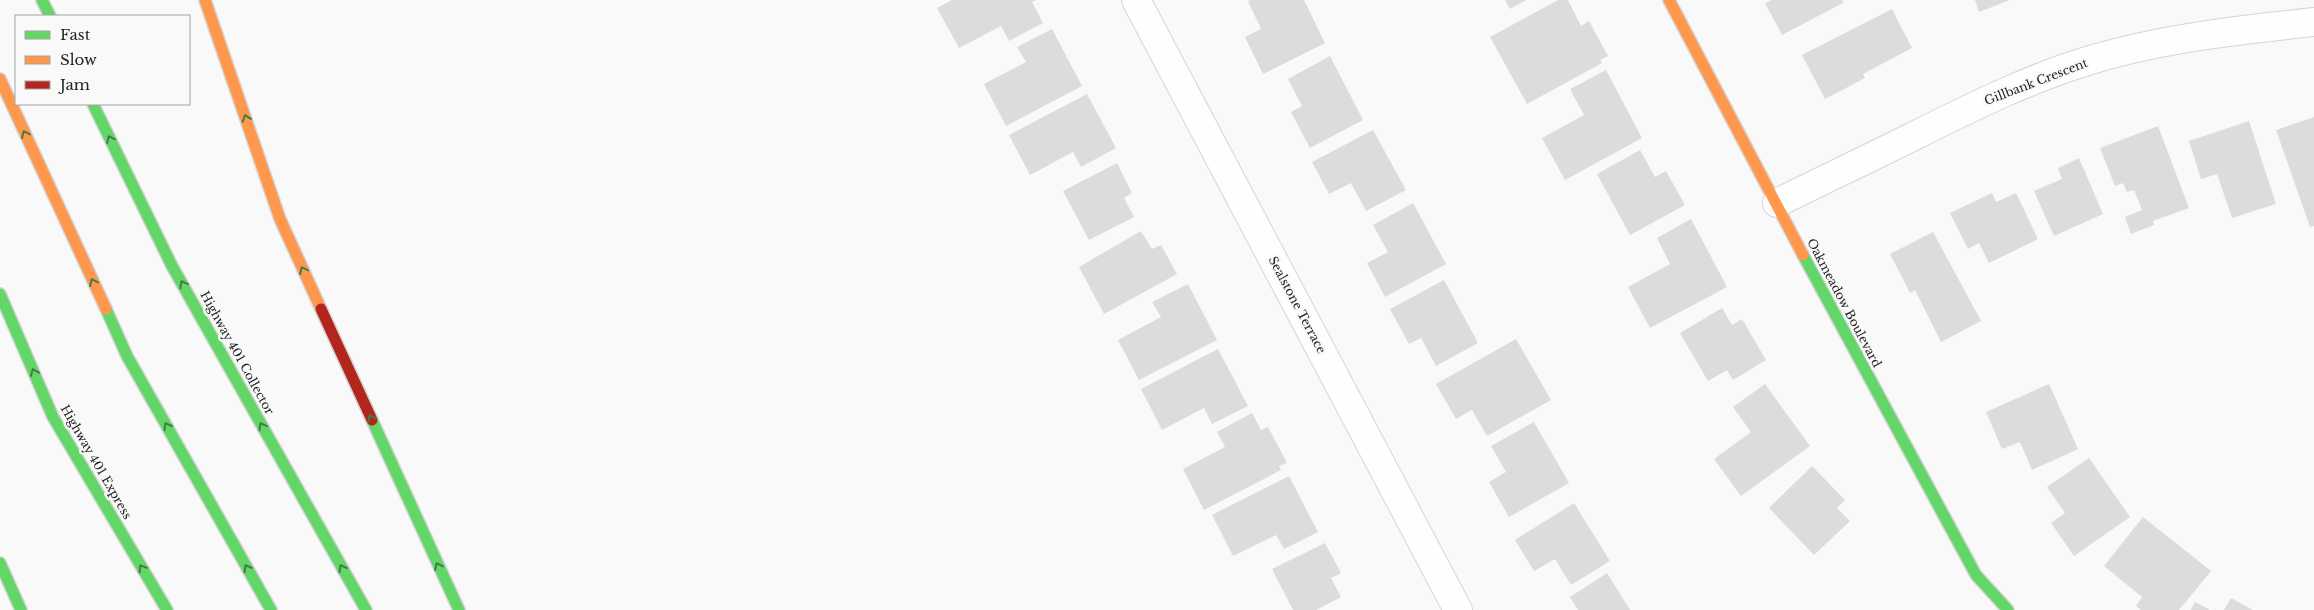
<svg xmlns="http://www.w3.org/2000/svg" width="2314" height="610" font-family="'Libre Baskerville',serif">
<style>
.building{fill:#dcdcdd}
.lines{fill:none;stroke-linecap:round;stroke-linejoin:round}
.street-casing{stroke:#d5d5d6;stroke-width:30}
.fast-casing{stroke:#d5d5d6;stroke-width:14}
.slow-casing{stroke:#d5d5d6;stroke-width:14}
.jam-casing{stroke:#d5d5d6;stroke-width:14}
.street{stroke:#fefefe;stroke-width:28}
.fast{stroke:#63d668;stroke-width:11}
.slow{stroke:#ff974d;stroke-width:11}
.jam{stroke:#b3261e;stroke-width:11}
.oneway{stroke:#437c46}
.labels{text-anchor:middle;stroke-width:5;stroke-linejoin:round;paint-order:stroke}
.street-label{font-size:12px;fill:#232324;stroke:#f9f9fa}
</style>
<rect width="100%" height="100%" fill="#f9f9fa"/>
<path class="building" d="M952,0h84l-4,2 11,21 -34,18 -8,-15 -42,22 -22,-40z
M1251,0h53l21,43 -62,31 -18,-37 16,-8 -13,-28z
M1505,0h21l-16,9z
M1558,0h10l13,26 8,-5 19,35 -8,4 2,3 -75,41 -37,-67z
M1772,0h70l1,3 -61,32 -17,-32z
M1975,0h35l-31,12z
M1892,9l20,39 -49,26 2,4 -40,21 -23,-44z
M1052,29l30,57 -76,40 -22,-42 42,-22 -9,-15z
M1330,56l33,64 -53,28 -19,-36 11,-6 -14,-27z
M1606,70l36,68 -77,42 -23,-42 42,-23 -14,-26z
M1087,94l29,54 -35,19 -8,-15 -43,23 -21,-40z
M2314,117v109l-4,1 -34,-97z
M2249,121l27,83 -44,14 -15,-44 -16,5 -12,-38z
M2158,126l31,82 -36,13 1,4 -23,9 -6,-17 17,-7 -8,-20 -7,2 -4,-9 -8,3 -15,-38z
M1373,130l33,60 -40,21 -15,-28 -22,11 -17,-32z
M1640,150l15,27 11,-6 19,34 -55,30 -33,-61z
M2079,158l24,56 -49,22 -20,-45 28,-12 -4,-11z
M1117,163l15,30 -8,5 10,19 -45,23 -26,-49z
M1992,193l4,9 20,-9 22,46 -49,24 -10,-20 -11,6 -18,-36z
M1413,203l33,61 -61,33 -18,-34 21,-11 -15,-27z
M1691,219l36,68 -77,41 -22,-41 42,-23 -13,-26z
M1141,231l11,18 9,-4 16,29 -73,40 -25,-47z
M1933,232l48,89 -40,21 -26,-52 -5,3 -20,-39z
M1444,280l34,63 -42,23 -15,-28 -12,6 -19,-35z
M1188,284l29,56 -78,40 -21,-40 43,-23 -9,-15z
M1722,308l10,17 10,-6 24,41 -33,20 -6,-10 -19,11 -28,-48z
M1516,339l35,61 -64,36 -15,-26 -16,9 -20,-35z
M1218,349l30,57 -36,18 -8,-16 -42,22 -21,-41z
M1765,384l45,62 -69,50 -27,-37 37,-27 -18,-25z
M2049,384l29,65 -46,21 -12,-28 -18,7 -16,-37z
M1252,413l9,17 7,-3 19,36 -8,3 2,4 -77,40 -21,-41 42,-22 -8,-15z
M1534,422l35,61 -60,34 -20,-35 17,-10 -15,-26z
M2089,458l41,59 -56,39 -23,-33 14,-10 -18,-26z
M1812,466l33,34 -8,8 13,13 -36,34 -45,-47z
M1289,476l29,56 -34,17 -8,-14 -43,21 -21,-41z
M1574,503l36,58 -39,24 -16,-26 -21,12 -19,-31z
M2143,517l68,54 -32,39h-38l-5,-4 6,-9 -38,-31z
M1325,543l16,30 -10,5 10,19 -25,13h-23l-21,-41z
M1607,573l23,37h-52l-8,-13z
M2231,598l22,12h-29z
M2195,602l15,8h-19z"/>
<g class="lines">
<g class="street-casing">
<path id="street" d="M1136,0l322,610
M1777,203c46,-23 93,-45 139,-68 58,-29 116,-58 178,-76 71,-21 146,-29 220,-37"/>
</g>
<g class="fast-casing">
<path id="fast" d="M42,0l8,16
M93,104l79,162 194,344
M1803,255l173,320 32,35
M0,294l53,123 114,193
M106,309l21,47 144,254
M372,420l87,190
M0,563l21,47"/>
</g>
<g class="slow-casing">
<path id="slow" d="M205,0l75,219 41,90
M1669,0l134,255
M0,79l106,230"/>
</g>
<g class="jam-casing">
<path id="jam" d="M321,309l51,111"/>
</g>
<use href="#street" class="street"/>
<use href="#fast" class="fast"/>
<use href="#slow" class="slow"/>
<use href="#jam" class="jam"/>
</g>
<defs><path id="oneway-chevron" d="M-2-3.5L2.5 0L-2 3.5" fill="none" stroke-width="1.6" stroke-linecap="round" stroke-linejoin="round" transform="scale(1.25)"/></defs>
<g class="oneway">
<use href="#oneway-chevron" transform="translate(246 118) rotate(-109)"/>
<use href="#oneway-chevron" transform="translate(25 134) rotate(-115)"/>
<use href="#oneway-chevron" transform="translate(110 139) rotate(-116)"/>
<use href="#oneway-chevron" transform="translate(303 270) rotate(-115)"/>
<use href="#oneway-chevron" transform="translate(93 282) rotate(-115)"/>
<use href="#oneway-chevron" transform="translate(183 284) rotate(-119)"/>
<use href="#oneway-chevron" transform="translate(34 372) rotate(-113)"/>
<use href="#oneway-chevron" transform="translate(371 418) rotate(-115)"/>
<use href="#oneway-chevron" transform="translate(167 426) rotate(-120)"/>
<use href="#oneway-chevron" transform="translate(262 426) rotate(-119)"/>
<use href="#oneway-chevron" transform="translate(438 566) rotate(-115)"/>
<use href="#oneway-chevron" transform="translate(142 568) rotate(-121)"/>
<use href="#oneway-chevron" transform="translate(247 568) rotate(-120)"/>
<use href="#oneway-chevron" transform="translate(342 568) rotate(-119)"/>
</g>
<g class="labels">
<g class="street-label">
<text transform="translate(2036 82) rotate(-21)" y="4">Gillbank Crescent</text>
<text transform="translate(1844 303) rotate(62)" y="4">Oakmeadow Boulevard</text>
<text transform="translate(1297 305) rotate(62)" y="4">Sealstone Terrace</text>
<text transform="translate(237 353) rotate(61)" y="4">Highway 401 Collector</text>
<text transform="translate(96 462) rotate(60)" y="4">Highway 401 Express</text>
</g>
</g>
<rect x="15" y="15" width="175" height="90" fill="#f9f9fa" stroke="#a3a3a4"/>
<rect x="25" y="31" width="25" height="8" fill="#63d668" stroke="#a3a3a4"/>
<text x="60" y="40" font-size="15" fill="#232324">Fast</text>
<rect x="25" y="56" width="25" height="8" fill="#ff974d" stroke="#a3a3a4"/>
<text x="60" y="65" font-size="15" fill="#232324">Slow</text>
<rect x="25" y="81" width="25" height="8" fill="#b3261e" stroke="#a3a3a4"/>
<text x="60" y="90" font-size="15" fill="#232324">Jam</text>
</svg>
